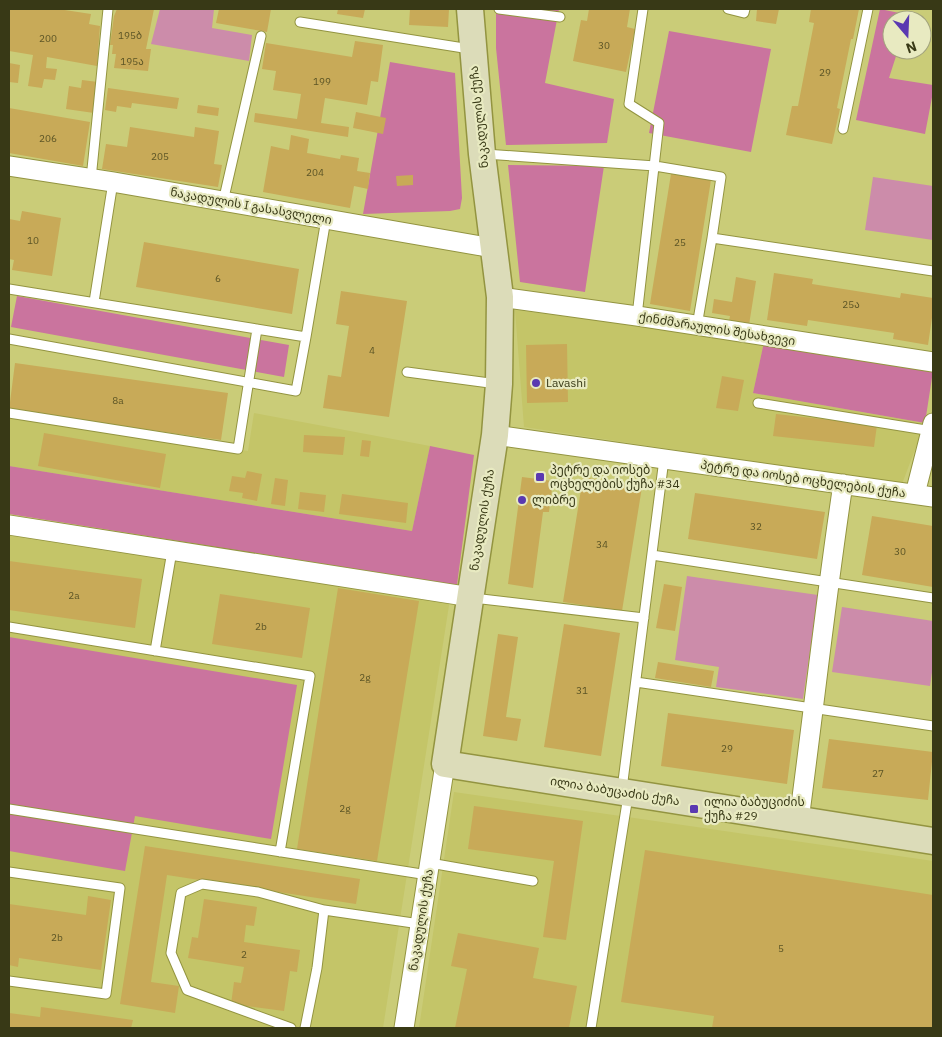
<svg xmlns="http://www.w3.org/2000/svg" width="942" height="1037" font-family="'IBM Plex Sans','Noto Sans Georgian',sans-serif">
<style>
.built{fill:#c4c568}
.green{fill:#cc8caa}
.forest{fill:#ca749e}
.building{fill:#c8aa58}
.lines{fill:none;stroke-linecap:round;stroke-linejoin:round}
.lane-casing{stroke:#939440;stroke-width:11}
.street-casing{stroke:#939440;stroke-width:21}
.secondary-casing{stroke:#939440;stroke-width:29}
.lane{stroke:#fff;stroke-width:9}
.street{stroke:#fff;stroke-width:19}
.secondary{stroke:#dcdcb9;stroke-width:26}
.poi-dot{fill:#5a39b1;stroke:#e8eac1;stroke-width:2}
.labels{text-anchor:middle;stroke-width:4.5;stroke-linejoin:round;paint-order:stroke}
.number-label{font-size:10px;fill:#5c5526}
.street-label{font-size:12px;fill:#383916;stroke:#e8eac1}
.poi-label{font-size:12px;fill:#383916;stroke:#e8eac1;text-anchor:start}
</style>
<rect width="100%" height="100%" fill="#cacc78"/>
<path class="built" d="M515,310l249,32 -11,51 172,30 -23,61 -378,-57z
M254,413l176,33 -18,85 -403,-65v-52l239,37z
M9,532l441,67 -67,429h-374z
M454,792l479,69v167h-514z"/>
<path class="green" d="M160,9h54l-2,19 40,7 -3,26 -98,-17z
M873,177l60,9v54l-68,-10z
M687,576l131,19 -15,104 -87,-12 3,-20 -44,-7z
M842,607l91,14v44l-3,21 -98,-14z"/>
<path class="forest" d="M496,9h63l-14,74 69,16 -7,44 -101,2 -10,-97z
M880,9l29,6 -2,5h-15v30h6l-9,28 44,7v7l-8,42 -69,-14z
M669,31l102,18 -20,103 -102,-19z
M390,62l65,11 7,125 -2,11 -10,2 -87,3z
M508,165l96,1 -19,126 -65,-10z
M17,296l272,49 -5,32 -273,-50z
M764,342l169,29 -8,52 -172,-30z
M430,446l44,9 -17,130 -448,-71v-48l403,65z
M9,637l288,48 -26,154 -136,-23 -10,55 -116,-20z"/>
<path class="building" d="M9,9h49l33,5 -2,10 11,2 -3,40 -50,-9 -1,11 11,1 -2,11 -11,-1 -2,9 -14,-2 5,-31 -24,-4z
M117,9h37l-8,40h5l-3,22 -34,-3 2,-14h-4l1,-9h-3l4,-29z
M219,9h52l-4,23 -51,-9z
M338,9h27l-2,9 -26,-4z
M410,9h39l-1,18 -39,-2z
M589,9h41l-3,18 8,2 -9,43 -53,-11 8,-41 6,1z
M757,9h22l-3,15 -20,-3z
M811,9h48l-6,30h-2l-14,69 3,1 -8,35 -46,-9 6,-29h6l16,-83 -5,-1z
M355,41l28,4 -5,37 -7,-1 -4,24 -42,-7 -4,25 28,4 -1,10 -94,-15 1,-9 42,6 4,-25 -28,-4 3,-19 -14,-2 4,-26 86,14z
M9,63l11,2 -2,18 -9,-1z
M82,80l16,2 -4,31 -28,-4 3,-23 12,2z
M108,88l71,10 -2,11 -45,-6 -1,5 -14,-2 -1,6 -11,-2z
M198,105l21,3 -1,8 -21,-3z
M9,108l81,14 -7,44 -74,-13z
M356,112l30,6 -3,16 -30,-6z
M130,127l64,10 1,-10 24,4 -5,33 8,1 -4,22 -116,-18 4,-25 21,3z
M291,135l18,4 -2,14 33,6 1,-4 18,3 -2,13 13,2 -2,16 -14,-3 -4,22 -87,-16 8,-46 18,4z
M671,174l40,6 -21,131 -40,-7z
M413,175v10l-16,1 -1,-10z
M22,211l39,7 -9,58 -40,-6 2,-10 -5,-1v-40l11,2z
M144,242l155,27 -7,45 -156,-27z
M774,273l39,6 -1,5 88,14 1,-5 32,5v13l-5,34 -35,-6 1,-6 -86,-13 -1,6 -40,-6z
M736,277l20,4 -7,44 -20,-4 1,-5 -18,-3 2,-14 18,3z
M341,291l66,10 -18,116 -66,-9 5,-33 13,2 8,-51 -13,-2z
M567,344l1,58 -41,1 -1,-58z
M15,363l213,30 -7,47 -212,-30z
M722,376l22,4 -6,31 -22,-3z
M776,414l101,11 -3,22 -101,-11z
M44,433l122,21 -6,34 -122,-22z
M304,435l41,2 -2,18 -40,-3z
M362,440l9,1 -2,16 -9,-1z
M247,471l15,3 -5,27 -15,-3 1,-5 -14,-2 3,-15 13,2z
M522,477l31,4 -4,31h-6l-10,76 -25,-4z
M583,477l59,10 -20,124 -59,-9z
M275,478l13,2 -3,26 -14,-2z
M300,492l26,3 -2,17 -26,-3z
M695,493l130,19 -8,47 -129,-20z
M342,494l66,9 -2,20 -67,-9z
M872,516l61,10v61l-71,-12z
M9,561l133,18 -7,49 -126,-18z
M664,584l18,3 -7,44 -19,-3z
M338,588l81,13 -42,260 -80,-12z
M220,594l90,14 -8,50 -90,-14z
M564,624l56,9 -19,123 -57,-9z
M498,634l20,3 -12,80 15,2 -4,22 -34,-5z
M658,662l56,9 -3,16 -56,-9z
M668,713l126,17 -7,54 -126,-18z
M829,739l104,13 -5,48 -106,-12z
M474,806l109,15 -17,119 -23,-3 11,-76 -86,-12z
M145,846l215,33 -4,25 -189,-29 -16,107 28,4 -4,27 -55,-9z
M645,850l288,45v133h-221l2,-12 -93,-14z
M88,896l23,4 -10,70 -82,-12 -1,9 -9,-2v-61l77,11z
M204,899l53,8 -3,19 -8,-1 -2,17 56,8 -3,22 -7,-1 -6,40 -53,-7 3,-22 7,1 3,-16 -56,-9 4,-21 6,1z
M458,933l81,15 -6,30 44,8 -8,42h-114l12,-59 -16,-3z
M41,1007l92,13 -2,8h-122v-15l31,4z"/>
<g class="lines">
<g class="lane-casing">
<path id="lane" d="M499,9l61,8
M728,9l16,4 1,-4
M300,22l170,27
M843,129l25,-120
M485,154l170,12 66,11 -9,61 221,33
M91,179l17,-170
M223,202l38,-166
M9,289l297,48 20,-118
M94,302l19,-120
M637,316l22,-193 -30,-19 14,-95
M697,326l15,-88
M9,339l287,52 10,-54
M407,372l90,12
M758,403l174,28
M9,413l229,36 19,-120
M652,555l281,43
M473,598l171,20
M9,627l301,49 -30,176
M155,651l17,-100
M636,682l297,44
M622,789l42,-330
M9,809l419,66
M430,863l103,18
M9,872l111,16 -14,106 -97,-13
M324,910l96,14
M291,1028l-104,-38 -16,-37 10,-60 21,-9 56,8 66,18 -7,58 -12,60
M591,1028l37,-232"/>
</g>
<g class="street-casing">
<path id="street" d="M9,166l104,16 380,66
M500,297l137,19 296,46
M495,435l438,62
M915,494l18,-71
M9,525l462,72
M799,820c15,-112 27,-224 44,-336
M404,1028l41,-264"/>
</g>
<g class="secondary-casing">
<path id="secondary" d="M470,9l12,145 18,143 -1,87 -4,51 -50,329 488,77"/>
</g>
<use href="#lane" class="lane"/>
<use href="#street" class="street"/>
<use href="#secondary" class="secondary"/>
</g>
<g class="poi-dot">
<circle cx="536" cy="383" r="5"/>
<rect x="535" y="472" width="10" height="10" rx="2.5"/>
<circle cx="522" cy="500" r="5"/>
<rect x="689" y="804" width="10" height="10" rx="2.5"/>
</g>
<g class="labels">
<g class="number-label">
<text x="130" y="39">195ბ</text>
<text x="48" y="42">200</text>
<text x="604" y="49">30</text>
<text x="132" y="65">195ა</text>
<text x="825" y="76">29</text>
<text x="322" y="85">199</text>
<text x="48" y="142">206</text>
<text x="160" y="160">205</text>
<text x="315" y="176">204</text>
<text x="33" y="244">10</text>
<text x="680" y="246">25</text>
<text x="218" y="282">6</text>
<text x="851" y="308">25ა</text>
<text x="372" y="354">4</text>
<text x="118" y="404">8a</text>
<text x="756" y="530">32</text>
<text x="602" y="548">34</text>
<text x="900" y="555">30</text>
<text x="74" y="599">2a</text>
<text x="261" y="630">2b</text>
<text x="365" y="681">2g</text>
<text x="582" y="694">31</text>
<text x="727" y="752">29</text>
<text x="878" y="777">27</text>
<text x="345" y="812">2g</text>
<text x="57" y="941">2b</text>
<text x="781" y="952">5</text>
<text x="244" y="958">2</text>
</g>
<g class="street-label">
<text transform="translate(479 117) rotate(-96)" y="4">ნაკადულის ქუჩა</text>
<text transform="translate(251 206) rotate(10)" y="4">ნაკადულის I გასასვლელი</text>
<text transform="translate(717 329) rotate(9)" y="4">ქინძმარაულის შესახვევი</text>
<text transform="translate(803 479) rotate(8)" y="4">პეტრე და იოსებ ოცხელების ქუჩა</text>
<text transform="translate(482 520) rotate(-81)" y="4">ნაკადულის ქუჩა</text>
<text transform="translate(615 791) rotate(9)" y="4">ილია ბაბუცაძის ქუჩა</text>
<text transform="translate(421 920) rotate(-81)" y="4">ნაკადულის ქუჩა</text>
</g>
<g class="poi-label">
<text x="546" y="387">Lavashi</text>
<text x="550" y="474">პეტრე და იოსებ<tspan x="550" dy="14">ოცხელების ქუჩა #34</tspan></text>
<text x="532" y="504">ლიბრე</text>
<text x="704" y="806">ილია ბაბუციძის<tspan x="704" dy="14">ქუჩა #29</tspan></text>
</g>
</g>
<rect width="942" height="1037" fill="none" stroke="#383916" stroke-width="20"/>
<g transform="translate(907 35) rotate(161)"><circle r="24" fill="#e8eac1" stroke="#a2a37d"/>
<path d="M0-4L9 19L0 12L-9 19Z" fill="#5a39b1"/>
<text y="-8" font-size="14" font-weight="bold" text-anchor="middle" fill="#383916">N</text>
</g>
</svg>
